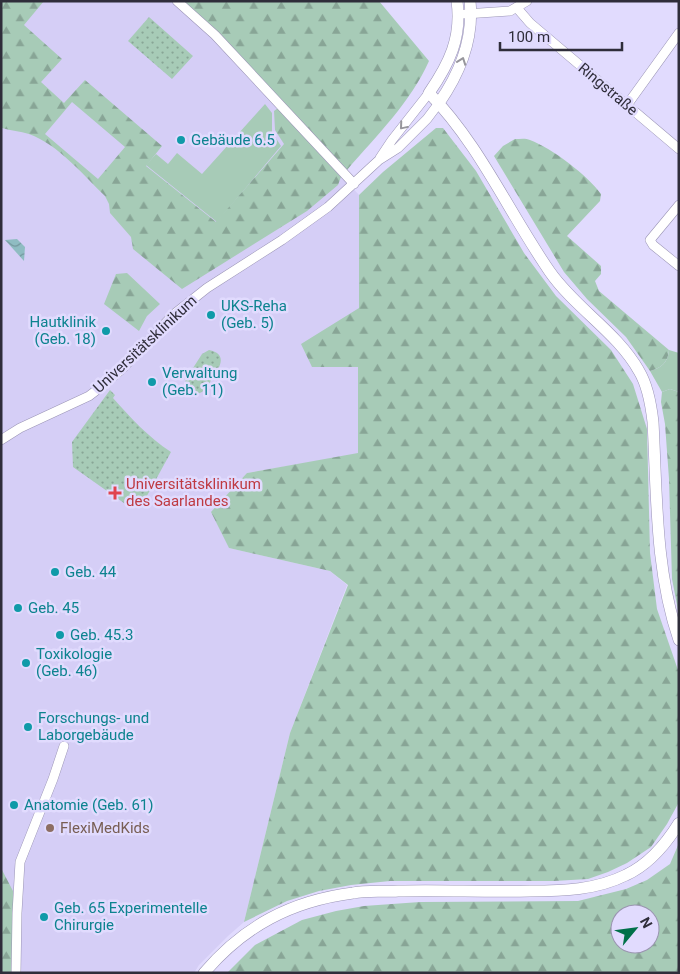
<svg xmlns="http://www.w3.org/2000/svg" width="680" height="974" font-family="Roboto,sans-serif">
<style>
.built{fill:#d5cef6}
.grass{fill:#a7cbb7}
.forest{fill:url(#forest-firs);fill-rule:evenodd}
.park{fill:url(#park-dots)}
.water{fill:url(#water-waves)}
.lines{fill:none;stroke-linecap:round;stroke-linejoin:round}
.street-casing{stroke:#9a94b5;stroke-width:10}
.secondary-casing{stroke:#9a94b5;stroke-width:12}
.street{stroke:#fff;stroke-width:9}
.secondary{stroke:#fff;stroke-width:11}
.oneway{stroke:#97969c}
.culture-dot{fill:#0f9aa8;stroke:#e1dbfe;stroke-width:2}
.health-dot{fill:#e0444e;stroke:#e1dbfe;stroke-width:2}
.education-dot{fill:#8d6e63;stroke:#e1dbfe;stroke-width:2}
.labels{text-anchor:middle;stroke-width:5;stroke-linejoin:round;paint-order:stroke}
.street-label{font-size:15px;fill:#2f2d3a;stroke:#e1dbfe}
.culture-label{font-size:15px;fill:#0d838f;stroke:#e1dbfe;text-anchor:start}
.health-label{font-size:15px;fill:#be3a42;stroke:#e1dbfe;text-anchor:start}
.education-label{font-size:15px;fill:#785e54;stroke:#e1dbfe;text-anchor:start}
</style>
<defs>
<pattern id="forest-firs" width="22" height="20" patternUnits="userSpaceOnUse" patternTransform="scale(1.25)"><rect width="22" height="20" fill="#a7cbb7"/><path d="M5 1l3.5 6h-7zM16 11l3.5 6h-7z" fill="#88a596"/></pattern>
<pattern id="park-dots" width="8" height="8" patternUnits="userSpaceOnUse" patternTransform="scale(1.25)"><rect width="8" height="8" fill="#a7cbb7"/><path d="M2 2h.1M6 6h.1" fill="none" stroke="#88a596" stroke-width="1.8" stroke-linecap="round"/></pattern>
<pattern id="water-waves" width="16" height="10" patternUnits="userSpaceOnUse" patternTransform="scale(1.25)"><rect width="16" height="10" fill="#8fbcc2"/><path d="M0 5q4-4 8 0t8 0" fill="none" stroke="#75999f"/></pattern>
</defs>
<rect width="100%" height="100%" fill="#e1dbfe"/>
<path class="built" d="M1,1h182l176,194v113l-47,59h46v87l-111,19 -18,75 101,23 17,14 -57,148 -46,189 -16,14 -29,29 -5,8h-193z"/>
<path class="grass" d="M265,104l7,9v19l9,14 -64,76 -71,-57 10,-11 12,10 9,-11 25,21z
M669,350l10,3v39l-9,-3 -8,3 -12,-21c11,-3 18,-8 19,-21z"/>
<path class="forest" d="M1,1h43l-20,24 38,34 -21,23 23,21 21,-23 77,66 -16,20 70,56 68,-78 -9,-14 -1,-19 4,-3 63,69 -3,8 -31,26 -125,78 -49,-40 -2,-12 -21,-24 -1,-9 -4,-8c-23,-22 -46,-51 -76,-62 -9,-3 -18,-3 -27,-6zM72,102l53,45 -27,32 -53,-45z
M183,1h196l50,60c-18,41 -53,75 -82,109z
M436,128h7l33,43 48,82 32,43 55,54 22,34 14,45 3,124 7,56 22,64v129l-12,22 -16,23 -24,16 -19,9 -20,7 -34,2h-164l-39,4 -32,6 -32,10 -43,21 46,-189 58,-148 -18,-14 -101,-23 -18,-36 36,-39 111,-20v-86h-46l-11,-23 58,-36v-113l24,-23z
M515,139c5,0 11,-1 15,1 22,8 58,36 71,54l-1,7 -33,35 34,30v8l-6,7 4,10 70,59c-1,13 -8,18 -19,21l-24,-34 -39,-38 -23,-27 -70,-116 9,-10z
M127,273l33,31 -13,12 -8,15 -35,-27 12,-30z
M670,389l9,3v223l-7,-36 -3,-100 -4,-55 -4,-22 1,-10z
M679,843v130h-452l28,-28 47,-25 34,-9 28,-5 56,-4 158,-1 48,-12 21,-9 23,-16zM620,914h30v30h-30z
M1,868l12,23v82h-12z"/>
<path class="park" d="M149,17l44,39 -21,23 -44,-38z
M209,350c19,4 11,17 4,27 -3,5 -7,13 -13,16 -4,1 -7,0 -11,-2l-4,-8 1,-4 16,-25z
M110,390l5,5 -2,3c18,20 35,39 58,54l-28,51 -12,5 -58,-41 -1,-25z"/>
<path class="water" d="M17,239l8,8 -1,14 -19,-21z"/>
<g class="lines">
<g class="street-casing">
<path id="street" d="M177,1l38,34 139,149
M517,8l13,15 149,126
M465,14l45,-3 17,-10
M627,105l52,-72
M380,158l12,-18 37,-47
M679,205l-29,35 3,5 26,21
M1,440l19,-12 69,-32 13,-10 20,-17 51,-54 34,-27 75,-48 46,-33 51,-47 19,-12 29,-29 12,-16
M16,973l1,-60 3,-51 33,-83 11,-33"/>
</g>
<g class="secondary-casing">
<path id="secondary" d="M457,1c5,37 -8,63 -28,92 51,52 80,120 121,179 26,37 67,60 89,99 9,15 12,33 14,51 4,73 2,148 26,218
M439,103c21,-30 35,-64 31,-102
M204,973c40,-47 87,-72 149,-80 14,-3 30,-1 45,-2 44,-1 88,1 132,0 33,0 66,-1 96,-16 24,-11 40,-31 53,-52"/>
</g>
<use href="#street" class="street"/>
<use href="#secondary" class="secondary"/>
</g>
<defs><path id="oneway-chevron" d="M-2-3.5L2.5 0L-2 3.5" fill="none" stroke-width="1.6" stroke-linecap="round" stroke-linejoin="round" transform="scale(1.25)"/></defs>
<g class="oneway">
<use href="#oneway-chevron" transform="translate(462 61) rotate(-70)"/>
<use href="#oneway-chevron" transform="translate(403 126) rotate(130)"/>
</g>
<g class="culture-dot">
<circle cx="181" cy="140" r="5"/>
<circle cx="211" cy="315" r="5"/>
<circle cx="106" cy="331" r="5"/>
<circle cx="152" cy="382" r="5"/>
<circle cx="55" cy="572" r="5"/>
<circle cx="18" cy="608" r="5"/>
<circle cx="60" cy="635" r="5"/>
<circle cx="26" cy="663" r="5"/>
<circle cx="28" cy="727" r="5"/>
<circle cx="14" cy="805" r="5"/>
<circle cx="44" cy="917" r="5"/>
</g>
<path class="health-dot" d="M112.5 485.5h5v5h5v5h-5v5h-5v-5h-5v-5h5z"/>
<circle class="education-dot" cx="50" cy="828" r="5"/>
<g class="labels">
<g class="street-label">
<text transform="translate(608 89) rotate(40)" y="5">Ringstraße</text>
<text transform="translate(145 344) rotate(-43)" y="5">Universitätsklinikum</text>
</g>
<g class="culture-label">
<text x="191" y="145">Gebäude 6.5</text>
<text x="221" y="311">UKS-Reha<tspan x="221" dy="17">(Geb. 5)</tspan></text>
<text x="96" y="327" text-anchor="end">Hautklinik<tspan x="96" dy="17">(Geb. 18)</tspan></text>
<text x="162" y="378">Verwaltung<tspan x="162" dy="17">(Geb. 11)</tspan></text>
<text x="65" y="577">Geb. 44</text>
<text x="28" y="613">Geb. 45</text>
<text x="70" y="640">Geb. 45.3</text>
<text x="36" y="659">Toxikologie<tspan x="36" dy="17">(Geb. 46)</tspan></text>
<text x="38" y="723">Forschungs- und<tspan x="38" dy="17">Laborgebäude</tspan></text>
<text x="24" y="810">Anatomie (Geb. 61)</text>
<text x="54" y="913">Geb. 65 Experimentelle<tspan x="54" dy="17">Chirurgie</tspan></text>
</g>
<g class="health-label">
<text x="126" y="489">Universitätsklinikum<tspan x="126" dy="17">des Saarlandes</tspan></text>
</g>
<g class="education-label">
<text x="60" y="833">FlexiMedKids</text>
</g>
</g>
<rect width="680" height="974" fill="none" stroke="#2f2d3a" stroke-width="5"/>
<g transform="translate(635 929) rotate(61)"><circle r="24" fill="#e1dbfe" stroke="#9a95b0"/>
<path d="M0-4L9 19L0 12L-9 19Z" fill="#007049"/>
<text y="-8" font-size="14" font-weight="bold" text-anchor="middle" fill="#2f2d3a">N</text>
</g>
<path d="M500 42v8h122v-8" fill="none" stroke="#2f2d3a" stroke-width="2.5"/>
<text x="508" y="42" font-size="15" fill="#2f2d3a" stroke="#e1dbfe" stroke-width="4" paint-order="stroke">100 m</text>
</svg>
